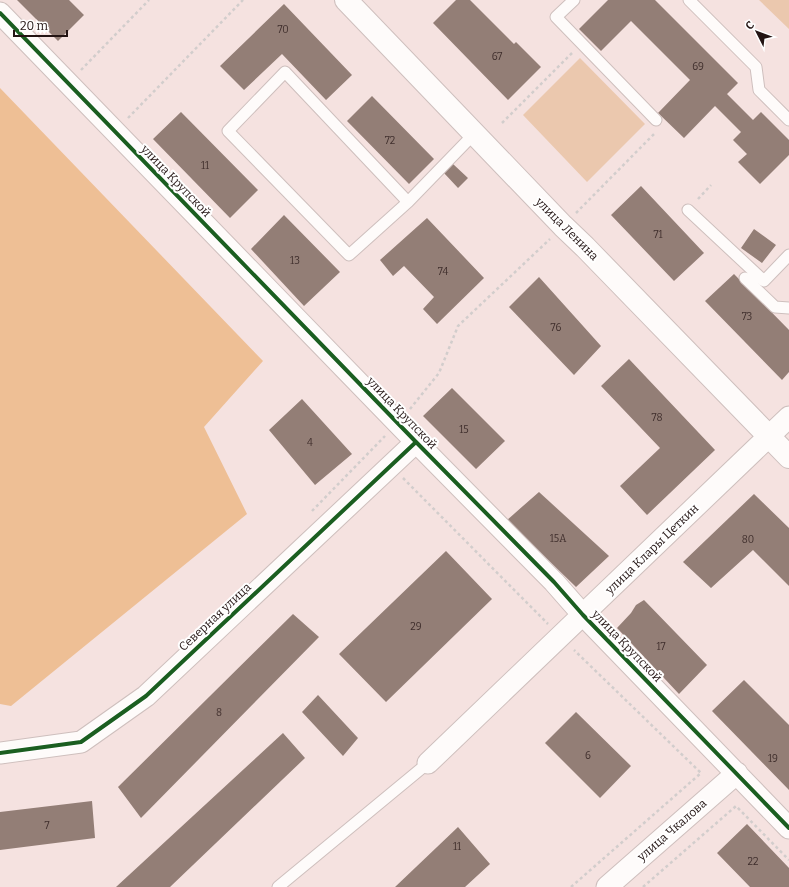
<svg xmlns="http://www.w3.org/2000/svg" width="789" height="887" font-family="Bitter,serif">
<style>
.green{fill:#ebc8ae}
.forest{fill:#eebf95}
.building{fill:#937e76}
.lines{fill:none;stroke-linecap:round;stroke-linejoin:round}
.service-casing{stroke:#cebfbd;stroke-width:13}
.minor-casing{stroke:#cebfbd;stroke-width:23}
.secondary-casing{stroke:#cebfbd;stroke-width:24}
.path{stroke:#d2cdcc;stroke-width:2.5;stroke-dasharray:3 3;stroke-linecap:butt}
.service{stroke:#fefbfa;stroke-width:11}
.minor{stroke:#fefbfa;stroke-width:21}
.secondary{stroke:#fefbfa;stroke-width:22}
.cycleway-casing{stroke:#fff;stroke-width:6}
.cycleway{stroke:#1b5e20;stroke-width:4}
.labels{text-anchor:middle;stroke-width:4;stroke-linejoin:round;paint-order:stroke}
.number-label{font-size:10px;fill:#3f2e2c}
.street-label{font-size:12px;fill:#231413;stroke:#fff}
</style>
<rect width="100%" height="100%" fill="#f5e2e0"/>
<path class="green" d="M759,0h30v29z
M580,58l65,66 -58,58 -64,-67z"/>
<path class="forest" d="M0,88l263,273 -59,66 43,87 -236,192 -11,-2z"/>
<path class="building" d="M17,0h52l15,15 -26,26z
M456,0h14l44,44 2,-2 25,25 -33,33 -75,-77z
M608,0h47l83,83 -11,11 26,26 8,-8 28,28v15l-29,29 -22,-22 9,-8 -14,-14 8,-8 -26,-26 -31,32 -26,-25 32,-33 -59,-59 -30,30 -22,-22z
M284,4l68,71 -26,25 -44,-46 -38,36 -24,-24z
M372,96l62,63 -25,25 -62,-63z
M181,112l77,78 -28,28 -77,-79z
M453,164l15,14 -10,10 -14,-15z
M641,186l63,67 -30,28 -63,-66z
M284,215l56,57 -36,34 -53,-57z
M427,218l57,60 -47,46 -14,-15 11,-12 -30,-31 -11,10 -13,-16z
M754,229l22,16 -14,18 -21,-15z
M734,274l55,56v42l-7,8 -77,-79z
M539,277l62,69 -27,29 -65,-68z
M629,359l86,91 -68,65 -27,-29 40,-38 -59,-62z
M452,388l53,53 -29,28 -53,-53z
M302,399l50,55 -37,31 -46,-55z
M539,492l70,64 -33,31 -69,-67z
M754,494l35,34v58l-36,-36 -42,38 -28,-26z
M446,551l46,48 -106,103 -47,-48z
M644,600l63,65 -28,29 -62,-66 14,-15 5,-8z
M293,614l26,23 -178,181 -23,-31z
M744,680l45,45v65l-77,-79z
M318,695l40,43 -15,18 -41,-44z
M576,712l55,54 -31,32 -55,-55z
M283,733l22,25 -135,129h-54z
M92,801l3,37 -95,12v-38z
M747,824l42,44v19h-39l-33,-34z
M458,827l32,37 -25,23h-70z"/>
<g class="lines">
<g class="service-casing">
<path id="service" d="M574,0l-18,17 100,103
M689,0l67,67 3,23 30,30
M408,202l-59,53 -121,-124 57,-59 123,130 66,-68
M688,210l76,71 25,-26
M745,278l30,29 14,1
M278,887l150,-124"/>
</g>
<g class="minor-casing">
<path id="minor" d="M0,13l416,429 138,140 29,33 206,213
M0,753l81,-11 65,-46 270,-254
M428,763l361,-346
M607,887l130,-114"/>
</g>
<g class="secondary-casing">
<path id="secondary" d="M346,0l217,226 22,21 204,210"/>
</g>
<path class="path" d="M81,70l68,-70
M128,118l115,-118
M502,123l70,-70
M698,199l13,-14
M576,213l78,-79
M410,409l29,-36 19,-47 92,-87
M403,478l145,146
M312,511l73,-75
M571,887l130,-114 -127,-123
M643,887l93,-81 53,54"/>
<use href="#service" class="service"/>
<use href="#minor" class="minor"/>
<use href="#secondary" class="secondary"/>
<g class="cycleway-casing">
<path id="cycleway" d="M0,13l416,429 138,140 29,33 206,213
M0,753l81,-11 65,-46 270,-254"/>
</g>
<use href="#cycleway" class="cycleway"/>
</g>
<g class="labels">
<g class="number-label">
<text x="283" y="33">70</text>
<text x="497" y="60">67</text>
<text x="698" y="70">69</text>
<text x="390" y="144">72</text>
<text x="205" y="169">11</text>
<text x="658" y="238">71</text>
<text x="295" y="264">13</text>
<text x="443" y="275">74</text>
<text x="747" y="320">73</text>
<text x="556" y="331">76</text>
<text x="657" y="421">78</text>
<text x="464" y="433">15</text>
<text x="310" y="446">4</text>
<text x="558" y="542">15А</text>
<text x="748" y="543">80</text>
<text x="416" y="630">29</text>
<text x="661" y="650">17</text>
<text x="219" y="716">8</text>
<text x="588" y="759">6</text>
<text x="773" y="762">19</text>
<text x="47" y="829">7</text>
<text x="457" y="850">11</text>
<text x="753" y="865">22</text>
</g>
<g class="street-label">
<text transform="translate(176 181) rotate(46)" y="4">улица Крупской</text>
<text transform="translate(567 229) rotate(45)" y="4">улица Ленина</text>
<text transform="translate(402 413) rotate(46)" y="4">улица Крупской</text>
<text transform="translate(652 549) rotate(-44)" y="4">улица Клары Цеткин</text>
<text transform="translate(215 617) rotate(-43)" y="4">Северная улица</text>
<text transform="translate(627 646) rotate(46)" y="4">улица Крупской</text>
<text transform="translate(672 830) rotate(-41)" y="4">улица Чкалова</text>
</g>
</g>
<g transform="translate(757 32) rotate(312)" stroke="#ffffff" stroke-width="3" paint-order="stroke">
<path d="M0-3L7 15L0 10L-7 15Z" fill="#231413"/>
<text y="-6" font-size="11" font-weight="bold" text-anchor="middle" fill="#231413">С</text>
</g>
<path d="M14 30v6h53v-6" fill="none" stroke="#231413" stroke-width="2"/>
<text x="20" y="30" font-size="12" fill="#231413" stroke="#ffffff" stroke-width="3" paint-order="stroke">20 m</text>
</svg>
